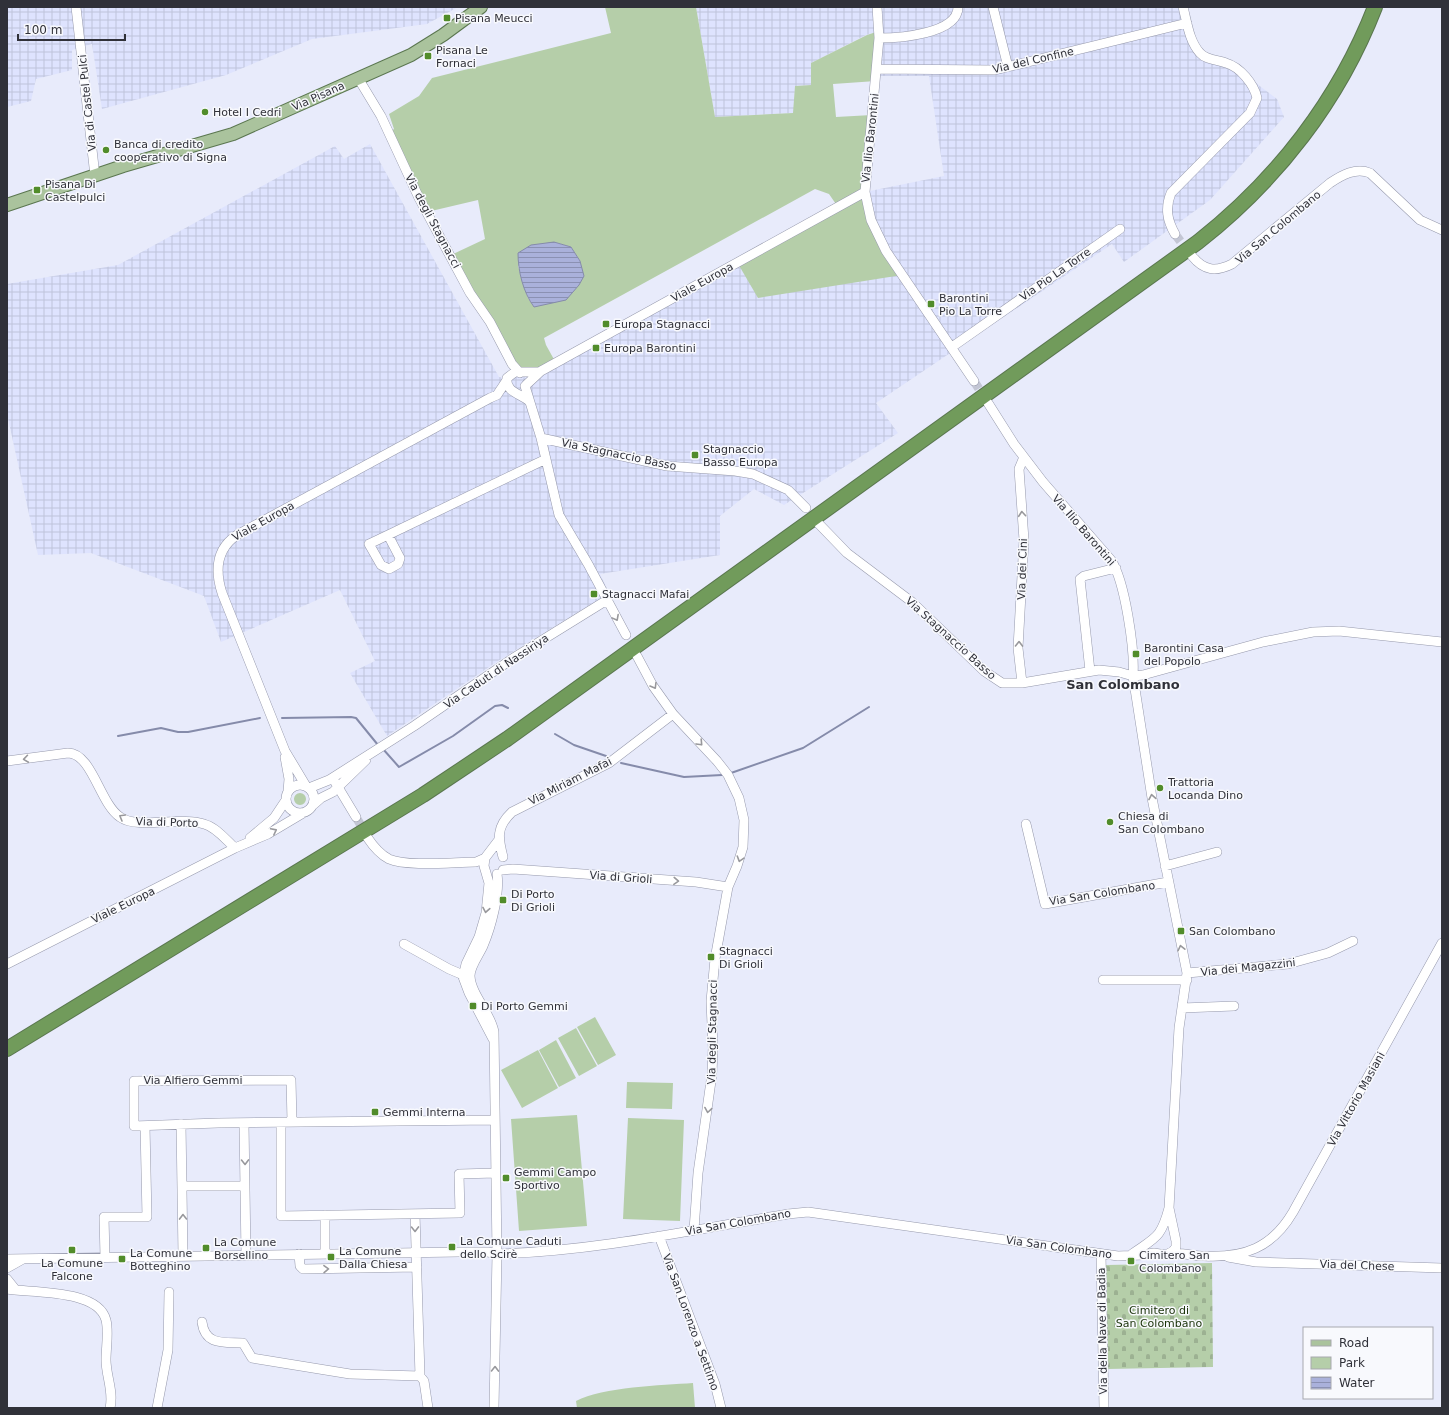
<svg xmlns="http://www.w3.org/2000/svg" width="1449" height="1415" font-family="'DejaVu Sans',sans-serif">
<style>
.industrial{fill:url(#industrial-grid)}
.green{fill:#b5cea9;fill-rule:evenodd}
.cemetery{fill:url(#cemetery-stones)}
.water{fill:url(#water-rules);stroke:#858baa}
.lines{fill:none;stroke-linecap:round;stroke-linejoin:round}
.stream{stroke:#858baa;stroke-width:2}
.minor-tunnel{stroke:#c3c6d4;stroke-width:9;stroke-dasharray:9 4.5;stroke-linecap:butt}
.minor-casing{stroke:#9699ac;stroke-width:10}
.major-casing{stroke:#5a764f;stroke-width:14}
.highway-casing{stroke:#5a764f;stroke-width:16}
.minor{stroke:#fff;stroke-width:9}
.major{stroke:#aac39d;stroke-width:12}
.highway{stroke:#719b5b;stroke-width:14}
.oneway{stroke:#98989c}
.poi-dot{fill:#518c2a;stroke:#f8f9fd;stroke-width:1.5}
.labels{text-anchor:middle;stroke-width:3;stroke-linejoin:round;paint-order:stroke}
.poi-label{font-size:11px;fill:#303139;stroke:#f8f9fd;text-anchor:start}
.street-label{font-size:11px;fill:#303139;stroke:#f8f9fd}
.park-label{font-size:11px;fill:#193208;stroke:#f8f9fd}
.quarter-label{font-size:13px;font-weight:bold;fill:#303139;stroke:#f8f9fd}
</style>
<defs>
<pattern id="industrial-grid" width="8" height="8" patternUnits="userSpaceOnUse"><rect width="8" height="8" fill="#dee3fe"/><path d="M0 4h8M4 0v8" fill="none" stroke="#bfc3da"/></pattern>
<pattern id="cemetery-stones" width="16" height="16" patternUnits="userSpaceOnUse"><rect width="16" height="16" fill="#b5cea9"/><path d="M2 7V4a2 2 0 0 1 4 0v3zM10 15v-3a2 2 0 0 1 4 0v3z" fill="#9cb192"/></pattern>
<pattern id="water-rules" width="6" height="5" patternUnits="userSpaceOnUse"><rect width="6" height="5" fill="#aab1db"/><path d="M0 2.5h6" fill="none" stroke="#8b91b3"/></pattern>
</defs>
<rect width="100%" height="100%" fill="#e8ebfb"/>
<path class="industrial" d="M7,7h451l-31,17 -115,15 -86,36 -124,34 -10,-65 -20,6v20l-36,9 -5,22 -24,6z
M696,7h487l14,42 43,22 37,28 7,18 -74,83 -86,62 -12,-18 -236,159 22,30 -114,72 -30,-16 -34,27v39l-120,19 9,19 -111,68 -111,75 -37,-63 25,-12 -35,-71 -119,52 -17,-46 -113,-43 -53,2 -31,-141v-130l111,-19 217,-119 9,13 26,-15 129,233 8,1 23,-5 207,-111 149,-11 -21,-59 79,-16 -15,-100h-53l3,-45 -13,4 -55,28v22l-16,1 -1,27 -79,4z"/>
<path class="green" d="M605,7h91l19,110 78,-4 2,-27 16,-1v-22l56,-28 12,-4 -3,50 -43,3 3,33 36,-2 -5,92 35,68 -144,23 -21,-36 101,-55 -9,-13 -14,-5 -271,149 2,7 10,18 -34,10 -71,-118 34,-16 -7,-39 -51,12 -38,-79 5,-4 -5,-15 30,-18 13,-18 179,-45zM554,242l17,5 9,14 -46,46 -6,-9 -10,-32z
M294 799a6 6 0 1 1 12 0a6 6 0 1 1-12 0Z
M595,1017l21,38 -18,10 -21,-38z
M576,1028l21,38 -18,10 -21,-38z
M556,1040l20,38 -17,9 -20,-37z
M538,1050l20,38 -36,20 -21,-38z
M627,1082l46,1 -1,26 -46,-1z
M577,1115l10,111 -68,5 -8,-112z
M628,1118l56,2 -4,101 -57,-2z
M693,1383l2,25h-118l-1,-7c27,-14 86,-16 117,-18z"/>
<path class="cemetery" d="M1212,1263l1,104 -106,2 -1,-104z"/>
<path class="water" d="M554,242l17,5 9,14 4,15 -5,9 -13,15 -32,7c-11,-15 -16,-36 -16,-54l13,-8z"/>
<g class="lines">
<path class="stream" d="M282,718l69,-1 5,1 22,27
M555,734l19,11 32,11
M118,736l43,-8 17,4h10l72,-14
M383,749l16,18 54,-31 42,-30 7,-1 6,3
M621,763l63,14 38,-2
M731,773l72,-25 66,-41"/>
<path class="minor-tunnel" d="M1175,234l15,20
M974,381l12,19
M356,817l11,19"/>
<g class="minor-casing">
<path id="minor" d="M76,7l19,169
M877,7l2,31 -14,154 6,28 15,31 88,130
M993,7l15,60
M879,38c20,0 79,-4 79,-31
M877,69l118,1 192,-47
M358,78l23,38 38,82 51,95 20,29 22,42 8,9
M1175,234c-8,-14 -10,-26 -4,-41l79,-80 7,-15c-3,-14 -17,-31 -31,-35 -8,-3 -20,-3 -26,-10 -11,-12 -13,-31 -17,-46
M1192,256c12,15 24,16 40,8l98,-81c12,-8 26,-16 40,-10l50,47 22,10
M952,347l168,-118
M526,385l15,-14 324,-179
M525,386l16,52 18,77 29,49 38,71
M529,401c-8,-7 -24,-9 -22,-23l8,-6h24
M988,403l26,41 29,38 68,78c14,21 24,90 22,116l19,122 35,175 -8,55 -10,180c-8,30 -13,29 -37,46
M541,438l126,28 68,5 18,3 35,16 18,18
M818,523l29,30 65,49 72,69 18,12h20l77,-13 20,2 14,4 10,-1 120,-33 50,-10 26,-1 103,11
M388,535l12,23 -2,6 -9,5 -8,-4 -12,-21 19,-9 158,-76
M637,656l16,30 20,28 44,47 11,14 11,23 5,22 -1,27 -6,19 -9,21 -13,72 -4,42 2,47 -1,26 -14,99 -4,57
M1090,671l-10,-92 4,-3 32,-8
M1022,683l-4,-35 6,-108 -5,-71 5,-12
M285,757l4,22 -1,12
M7,761l61,-8c24,0 32,51 52,64 18,13 61,-1 84,7 12,3 22,16 31,24
M335,782l21,35
M286 799a14 14 0 1 1 28 0a14 14 0 1 1-28 0Z
M306,786l-21,-35 -63,-158c-7,-22 -6,-44 15,-58l253,-137 7,-3 10,-15
M309,788l20,-8 85,-54 101,-69 92,-57
M313,805l8,-7 12,-6 33,-32
M1026,824l19,80 123,-22
M367,837c6,9 12,17 22,22 18,8 65,3 87,3l9,-4 13,-17
M250,838l24,-20 12,-18
M503,857c-5,-19 -7,-30 9,-45l97,-49 64,-49
M485,858l-1,8 5,17 -3,30 -7,24 -13,27 -3,13 6,16 24,46
M1165,866l52,-14
M503,870l10,-1 183,13 32,5
M404,944l45,25 19,8
M7,964l228,-116 33,-14 37,-22
M1187,973l101,-9 40,-11 25,-12
M1103,980h84
M1182,1008l52,-2
M292,1122l-1,-42 -157,1v45l84,-3 277,-3
M244,1123l2,132
M281,1123v93l179,-3 -1,-39 37,-1
M181,1124l2,132
M182,1186h63
M415,1214l5,162
M325,1215v39
M659,1236l56,148 6,24
M299,1254l1,12 3,3 114,-2
M1101,1254l3,154
M1170,1254c12,-2 22,2 34,2 40,2 68,-8 89,-44l149,-269
M105,1257l-1,-40h43l-2,-91
M1228,1257l28,5 186,6
M7,1259l452,-7h29l9,2c99,-3 195,-24 291,-40l20,-2 310,44 24,-1 12,-2 12,2 7,-4 3,-4v-6l-7,-33
M7,1268l16,-9
M7,1279l8,10
M7,1289c25,4 91,0 99,31 3,12 0,27 0,40 0,16 8,32 4,48
M202,1322c3,24 22,20 41,21l9,15 98,16 70,2 4,5 4,27
M157,1408l11,-58 1,-58
M494,1408l3,-154 -3,-222c-3,-19 -23,-37 -24,-56 0,-10 9,-21 13,-30 8,-19 17,-52 14,-72"/>
</g>
<g class="major-casing">
<path id="major" d="M7,205l116,-39 110,-32 178,-79 32,-20 38,-28"/>
</g>
<g class="highway-casing">
<path id="highway" d="M7,1049l416,-254 84,-56 691,-497c79,-62 141,-142 177,-235"/>
</g>
<use href="#minor" class="minor"/>
<use href="#major" class="major"/>
<use href="#highway" class="highway"/>
</g>
<defs><path id="oneway-chevron" d="M-2-3.5L2.5 0L-2 3.5" fill="none" stroke-width="1.6" stroke-linecap="round" stroke-linejoin="round"/></defs>
<g class="oneway">
<use href="#oneway-chevron" transform="translate(1022 514) rotate(-95)"/>
<use href="#oneway-chevron" transform="translate(616 618) rotate(62)"/>
<use href="#oneway-chevron" transform="translate(1019 644) rotate(-89)"/>
<use href="#oneway-chevron" transform="translate(654 686) rotate(59)"/>
<use href="#oneway-chevron" transform="translate(700 743) rotate(47)"/>
<use href="#oneway-chevron" transform="translate(26 759) rotate(172)"/>
<use href="#oneway-chevron" transform="translate(1152 797) rotate(-100)"/>
<use href="#oneway-chevron" transform="translate(122 817) rotate(-150)"/>
<use href="#oneway-chevron" transform="translate(274 831) rotate(-27)"/>
<use href="#oneway-chevron" transform="translate(740 859) rotate(107)"/>
<use href="#oneway-chevron" transform="translate(676 881) rotate(3)"/>
<use href="#oneway-chevron" transform="translate(486 910) rotate(100)"/>
<use href="#oneway-chevron" transform="translate(1181 948) rotate(-103)"/>
<use href="#oneway-chevron" transform="translate(708 1110) rotate(99)"/>
<use href="#oneway-chevron" transform="translate(245 1162) rotate(89)"/>
<use href="#oneway-chevron" transform="translate(183 1217) rotate(-91)"/>
<use href="#oneway-chevron" transform="translate(415 1229) rotate(89)"/>
<use href="#oneway-chevron" transform="translate(326 1269) rotate(-1)"/>
<use href="#oneway-chevron" transform="translate(495 1369) rotate(-89)"/>
</g>
<g class="poi-dot">
<rect x="443" y="14" width="8" height="8" rx="2"/>
<rect x="424" y="52" width="8" height="8" rx="2"/>
<circle cx="205" cy="112" r="4"/>
<circle cx="106" cy="150" r="4"/>
<rect x="33" y="186" width="8" height="8" rx="2"/>
<rect x="927" y="300" width="8" height="8" rx="2"/>
<rect x="602" y="320" width="8" height="8" rx="2"/>
<rect x="592" y="344" width="8" height="8" rx="2"/>
<rect x="691" y="451" width="8" height="8" rx="2"/>
<rect x="590" y="590" width="8" height="8" rx="2"/>
<rect x="1132" y="650" width="8" height="8" rx="2"/>
<circle cx="1160" cy="788" r="4"/>
<circle cx="1110" cy="822" r="4"/>
<rect x="499" y="896" width="8" height="8" rx="2"/>
<rect x="1177" y="927" width="8" height="8" rx="2"/>
<rect x="707" y="953" width="8" height="8" rx="2"/>
<rect x="469" y="1002" width="8" height="8" rx="2"/>
<rect x="371" y="1108" width="8" height="8" rx="2"/>
<rect x="502" y="1174" width="8" height="8" rx="2"/>
<rect x="448" y="1243" width="8" height="8" rx="2"/>
<rect x="202" y="1244" width="8" height="8" rx="2"/>
<rect x="68" y="1246" width="8" height="8" rx="2"/>
<rect x="327" y="1253" width="8" height="8" rx="2"/>
<rect x="118" y="1255" width="8" height="8" rx="2"/>
<rect x="1127" y="1257" width="8" height="8" rx="2"/>
</g>
<g class="labels">
<g class="poi-label">
<text x="455" y="22">Pisana Meucci</text>
<text x="436" y="54">Pisana Le<tspan x="436" dy="13">Fornaci</tspan></text>
<text x="213" y="116">Hotel I Cedri</text>
<text x="114" y="148">Banca di credito<tspan x="114" dy="13">cooperativo di Signa</tspan></text>
<text x="45" y="188">Pisana Di<tspan x="45" dy="13">Castelpulci</tspan></text>
<text x="939" y="302">Barontini<tspan x="939" dy="13">Pio La Torre</tspan></text>
<text x="614" y="328">Europa Stagnacci</text>
<text x="604" y="352">Europa Barontini</text>
<text x="703" y="453">Stagnaccio<tspan x="703" dy="13">Basso Europa</tspan></text>
<text x="602" y="598">Stagnacci Mafai</text>
<text x="1144" y="652">Barontini Casa<tspan x="1144" dy="13">del Popolo</tspan></text>
<text x="1168" y="786">Trattoria<tspan x="1168" dy="13">Locanda Dino</tspan></text>
<text x="1118" y="820">Chiesa di<tspan x="1118" dy="13">San Colombano</tspan></text>
<text x="511" y="898">Di Porto<tspan x="511" dy="13">Di Grioli</tspan></text>
<text x="1189" y="935">San Colombano</text>
<text x="719" y="955">Stagnacci<tspan x="719" dy="13">Di Grioli</tspan></text>
<text x="481" y="1010">Di Porto Gemmi</text>
<text x="383" y="1116">Gemmi Interna</text>
<text x="514" y="1176">Gemmi Campo<tspan x="514" dy="13">Sportivo</tspan></text>
<text x="460" y="1245">La Comune Caduti<tspan x="460" dy="13">dello Scirè</tspan></text>
<text x="214" y="1246">La Comune<tspan x="214" dy="13">Borsellino</tspan></text>
<text x="339" y="1255">La Comune<tspan x="339" dy="13">Dalla Chiesa</tspan></text>
<text x="130" y="1257">La Comune<tspan x="130" dy="13">Botteghino</tspan></text>
<text x="1139" y="1259">Cimitero San<tspan x="1139" dy="13">Colombano</tspan></text>
<text x="72" y="1267" text-anchor="middle">La Comune<tspan x="72" dy="13">Falcone</tspan></text>
</g>
<g class="street-label">
<text transform="translate(1033 60) rotate(-13)" y="4">Via del Confine</text>
<text transform="translate(318 96) rotate(-24)" y="4">Via Pisana</text>
<text transform="translate(87 103) rotate(-96)" y="4">Via di Castel Pulci</text>
<text transform="translate(870 138) rotate(-84)" y="4">Via Ilio Barontini</text>
<text transform="translate(433 221) rotate(62)" y="4">Via degli Stagnacci</text>
<text transform="translate(1278 227) rotate(-40)" y="4">Via San Colombano</text>
<text transform="translate(1055 274) rotate(-35)" y="4">Via Pio La Torre</text>
<text transform="translate(702 282) rotate(-29)" y="4">Viale Europa</text>
<text transform="translate(619 454) rotate(12)" y="4">Via Stagnaccio Basso</text>
<text transform="translate(263 521) rotate(-29)" y="4">Viale Europa</text>
<text transform="translate(1084 530) rotate(49)" y="4">Via Ilio Barontini</text>
<text transform="translate(1022 569) rotate(-88)" y="4">Via dei Cini</text>
<text transform="translate(951 638) rotate(42)" y="4">Via Stagnaccio Basso</text>
<text transform="translate(496 671) rotate(-34)" y="4">Via Caduti di Nassiriya</text>
<text transform="translate(570 781) rotate(-27)" y="4">Via Miriam Mafai</text>
<text transform="translate(167 822) rotate(2)" y="4">Via di Porto</text>
<text transform="translate(621 877) rotate(4)" y="4">Via di Grioli</text>
<text transform="translate(1102 893) rotate(-9)" y="4">Via San Colombano</text>
<text transform="translate(123 905) rotate(-26)" y="4">Viale Europa</text>
<text transform="translate(1248 967) rotate(-6)" y="4">Via dei Magazzini</text>
<text transform="translate(712 1032) rotate(-89)" y="4">Via degli Stagnacci</text>
<text x="193" y="1084">Via Alfiero Gemmi</text>
<text transform="translate(1356 1099) rotate(-61)" y="4">Via Vittorio Masiani</text>
<text transform="translate(738 1222) rotate(-10)" y="4">Via San Colombano</text>
<text transform="translate(1059 1247) rotate(8)" y="4">Via San Colombano</text>
<text transform="translate(1357 1265) rotate(2)" y="4">Via del Chese</text>
<text transform="translate(691 1322) rotate(70)" y="4">Via San Lorenzo a Settimo</text>
<text transform="translate(1102 1331) rotate(-91)" y="4">Via della Nave di Badia</text>
</g>
<g class="park-label">
<text x="1159" y="1314">Cimitero di<tspan x="1159" dy="13">San Colombano</tspan></text>
</g>
<g class="quarter-label">
<text x="1123" y="689">San Colombano</text>
</g>
</g>
<rect width="1449" height="1415" fill="none" stroke="#303139" stroke-width="16"/>
<rect x="1303" y="1327" width="130" height="72" fill="#f8f9fd" stroke="#a8a9af"/>
<rect x="1311" y="1340" width="20" height="6" fill="#aac39d" stroke="#a8a9af"/>
<text x="1339" y="1347" font-size="12" fill="#303139">Road</text>
<rect x="1311" y="1357" width="20" height="12" fill="#b5cea9" stroke="#a8a9af"/>
<text x="1339" y="1367" font-size="12" fill="#303139">Park</text>
<rect x="1311" y="1377" width="20" height="12" fill="url(#water-rules)" stroke="#a8a9af"/>
<text x="1339" y="1387" font-size="12" fill="#303139">Water</text>
<path d="M18 34v6h107v-6" fill="none" stroke="#303139" stroke-width="2"/>
<text x="24" y="34" font-size="12" fill="#303139" stroke="#f8f9fd" stroke-width="3" paint-order="stroke">100 m</text>
</svg>
